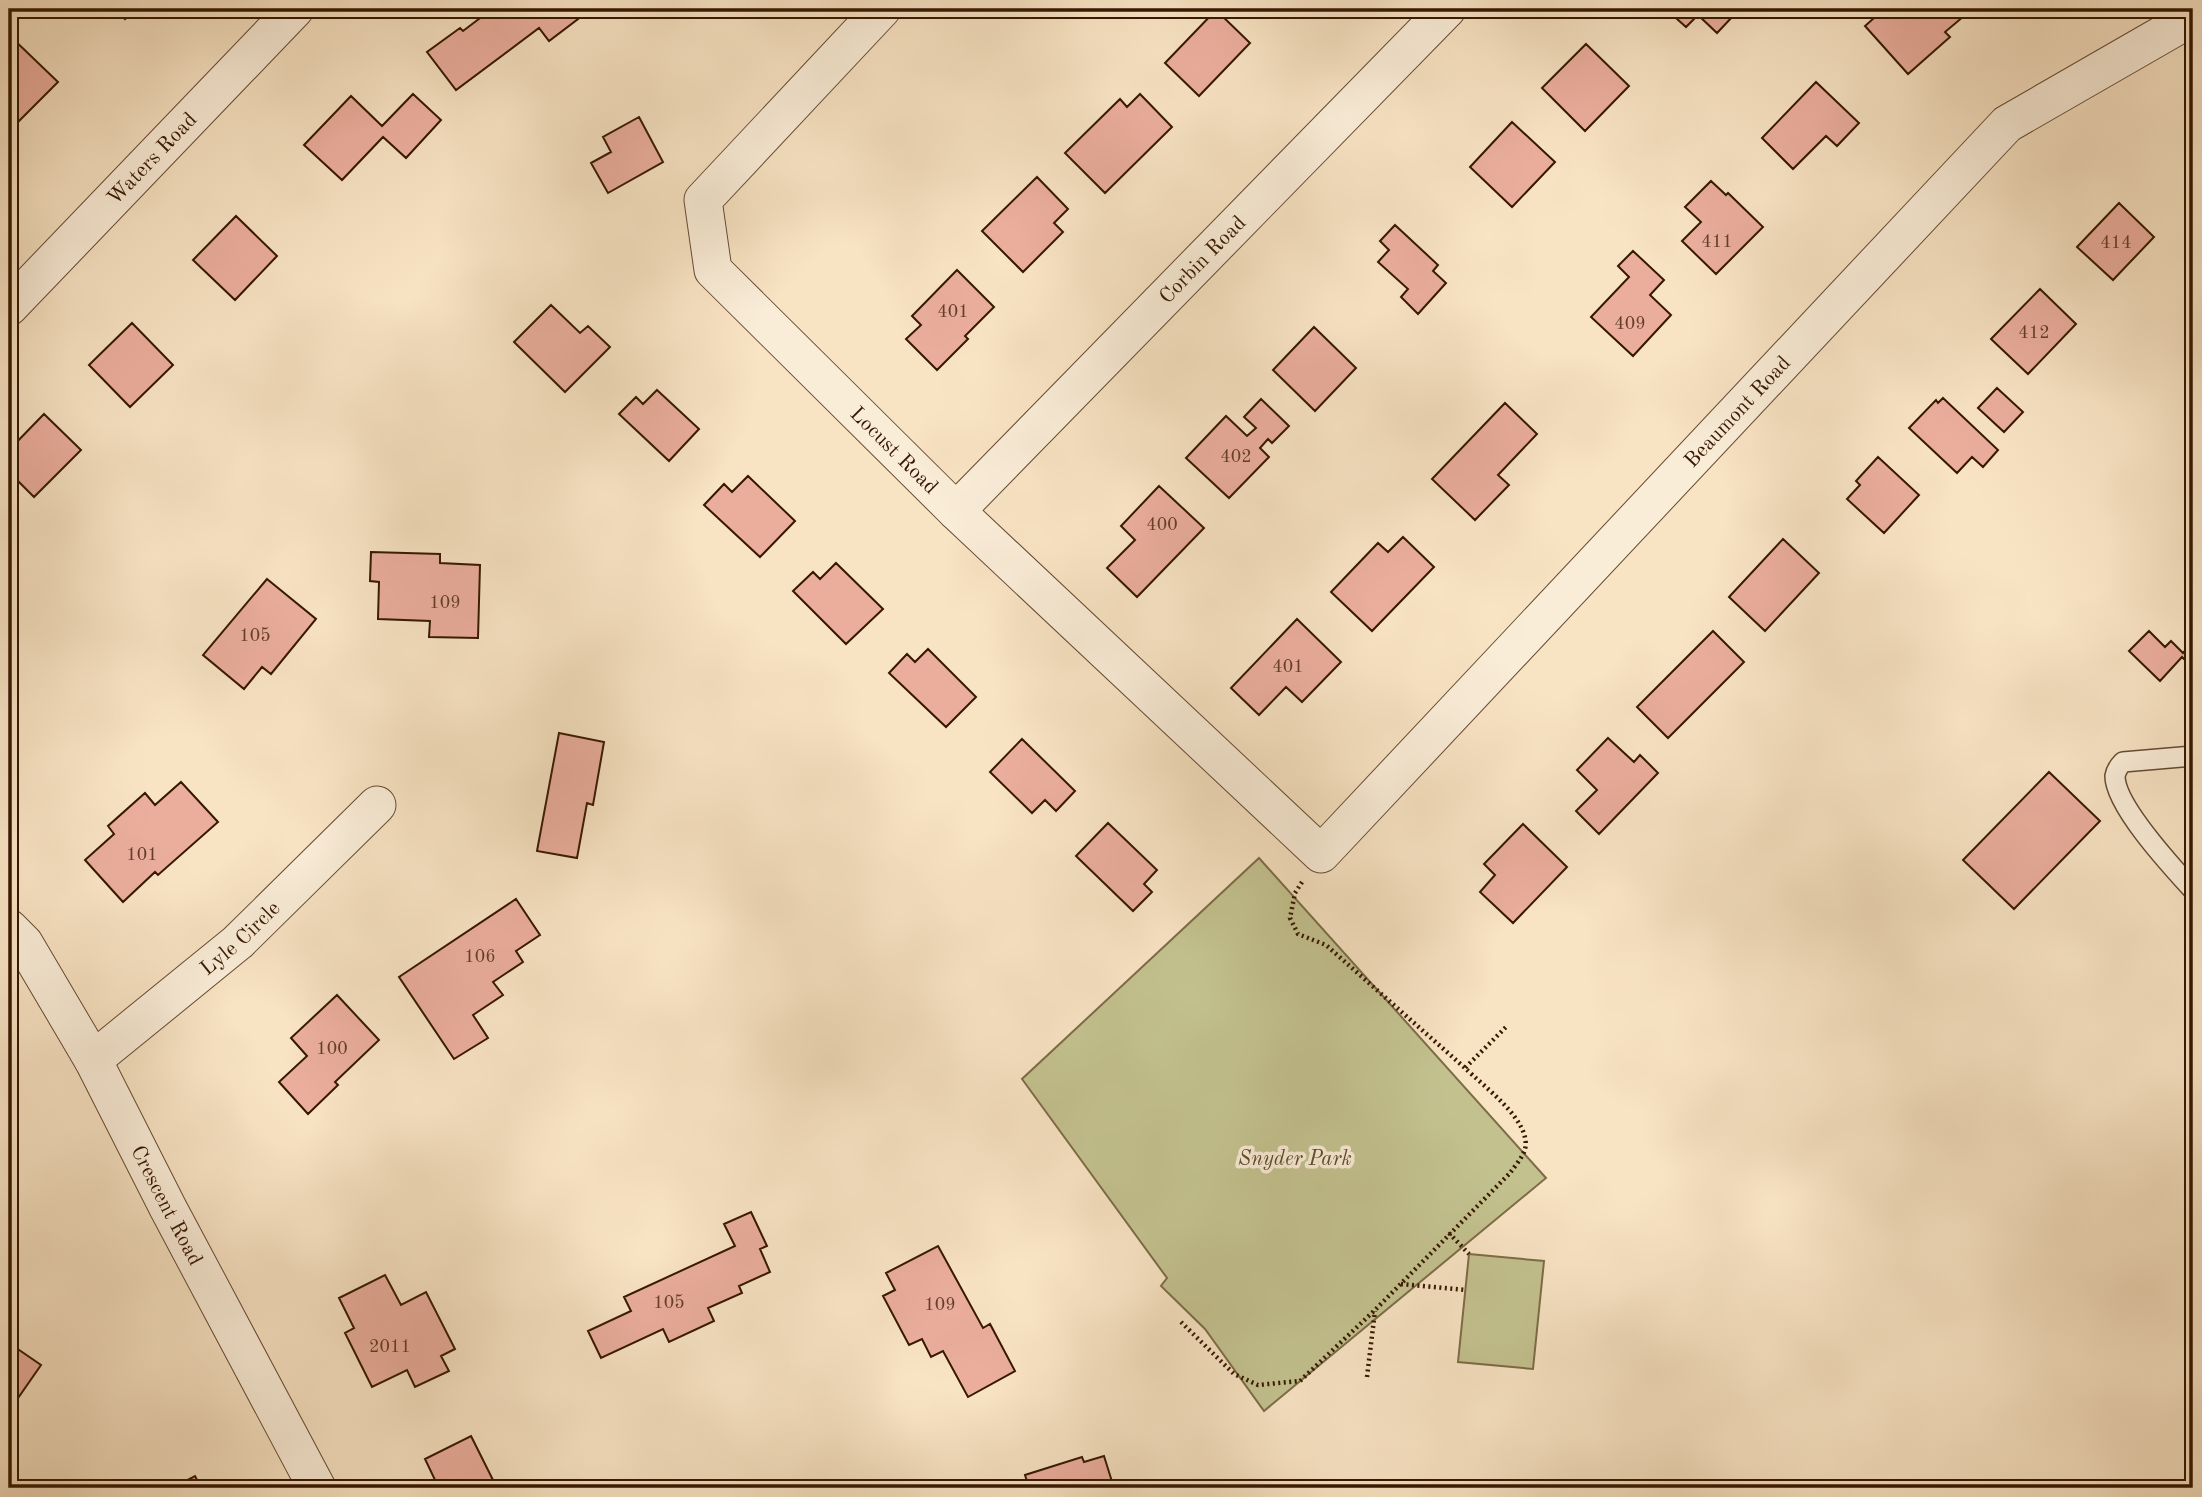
<svg xmlns="http://www.w3.org/2000/svg" width="2202" height="1497" font-family="'Old Standard TT',serif">
<style>
.green{fill:#c3c28f;stroke:#7c6c48;stroke-width:2}
.building{fill:#ebae9d;stroke:#361701;stroke-width:2}
.lines{fill:none;stroke-linecap:round;stroke-linejoin:round}
.service-casing{stroke:#664a32;stroke-width:22}
.minor-casing{stroke:#664a32;stroke-width:39}
.path{stroke:#361701;stroke-width:4.5;stroke-dasharray:2 3.5;stroke-linecap:butt}
.service{stroke:#faedd8;stroke-width:19}
.minor{stroke:#faedd8;stroke-width:37}
.labels{text-anchor:middle;stroke-width:7;stroke-linejoin:round;paint-order:stroke}
.number-label{font-size:18px;fill:#633d28}
.street-label{font-size:21px;fill:#361701;stroke:#faedd8}
.park-label{font-size:21px;font-style:italic;fill:#604a2c;stroke:#faedd8}
</style>
<rect width="100%" height="100%" fill="#f8e3c3"/>
<filter id="stains"><feTurbulence type="fractalNoise" baseFrequency=".00286" numOctaves="4"/><feColorMatrix values="0 0 0 0 .2 0 0 0 0 .09 0 0 0 0 .02 0 0 0 .5 -.17"/></filter>
<radialGradient id="worn" r=".72"><stop offset=".6" stop-color="#630" stop-opacity="0"/><stop offset="1" stop-color="#630" stop-opacity=".3"/></radialGradient>
<path class="green" d="M1259,858l287,320 -282,233 -59,-82 -44,-43 6,-8 -145,-199z
M1469,1254l75,7 -11,108 -75,-7z"/>
<path class="building" d="M115,9h21l-11,10z
M479,9h91l8,10 -29,22 -10,-13 -83,62 -29,-38 33,-24 3,3 21,-16z
M1666,9h61l7,6 -17,18 -19,-18 -12,12z
M1884,9h84l2,2 -25,21 5,5 -42,37 -43,-48z
M1216,10l34,33 -51,53 -34,-33z
M9,35l49,47 -41,41 -8,-8z
M1586,44l43,42 -44,45 -43,-43z
M1816,82l43,41 -22,23 -11,-10 -33,33 -31,-31z
M413,94l28,26 -35,38 -23,-21 -41,43 -38,-35 47,-49 31,30z
M1140,94l32,33 -67,66 -40,-40 55,-54 7,8z
M639,117l24,45 -55,31 -17,-30 20,-11 -8,-15z
M1512,122l43,40 -43,45 -42,-40z
M1037,177l31,32 -14,14 9,9 -40,40 -41,-41z
M1711,181l15,14 2,-2 35,34 -47,47 -34,-33 19,-19 -16,-15z
M2119,203l35,34 -41,43 -36,-33z
M236,216l41,40 -42,44 -42,-40z
M1395,225l43,40 -5,6 13,12 -28,31 -17,-17 7,-8 -30,-27 11,-12 -9,-9z
M1633,251l31,29 -14,15 21,20 -38,41 -42,-39 38,-40 -11,-11z
M957,270l37,37 -29,29 3,3 -31,31 -31,-31 15,-14 -9,-9z
M2040,289l36,35 -48,50 -37,-35z
M551,305l29,28 8,-7 22,21 -45,45 -51,-50z
M132,323l41,42 -43,42 -41,-42z
M1314,327l42,41 -41,43 -42,-41z
M1997,388l26,24 -19,20 -26,-24z
M657,390l42,39 -30,32 -50,-47 17,-17 7,7z
M1943,398l55,52 -15,17 -11,-10 -15,16 -48,-45 27,-28 2,3z
M1261,399l28,27 -17,17 -4,-4 -8,9 9,9 -40,41 -43,-40 40,-42 21,20 9,-8 -12,-11z
M1505,403l32,31 -39,41 11,10 -34,35 -43,-41z
M44,414l37,36 -47,47 -25,-25v-22z
M1878,457l41,38 -35,38 -37,-34 13,-14 -4,-4z
M748,476l47,45 -35,36 -56,-52 20,-21 8,8z
M1159,486l45,42 -67,69 -30,-29 28,-28 -14,-14z
M1403,537l31,30 -62,64 -41,-39 47,-49 10,9z
M1783,539l36,34 -54,58 -36,-34z
M371,552l69,2v9l40,2 -2,73 -49,-1 1,-16 -52,-2 1,-37 -9,-1z
M836,563l47,46 -37,35 -53,-53 20,-19 7,7z
M267,579l49,40 -45,55 -9,-7 -18,22 -41,-34z
M1297,619l44,43 -39,40 -16,-15 -27,28 -28,-27z
M1713,631l31,31 -76,76 -31,-31z
M2149,631l16,16 6,-6 12,12 10,-11v26l-11,-11 -22,24 -31,-30z
M928,649l48,48 -30,30 -57,-54 18,-19 8,8z
M559,733l45,9 -11,63 -6,-2 -10,55 -40,-7z
M1608,738l26,24 6,-7 18,18 -59,61 -23,-23 21,-21 -20,-20z
M1022,739l53,52 -19,20 -11,-11 -13,13 -42,-41z
M2049,772l51,49 -86,88 -51,-49z
M181,782l37,40 -60,53 -3,-3 -32,30 -38,-42 29,-26 -6,-8 37,-33 10,12z
M1108,823l49,47 -13,14 8,8 -19,19 -57,-55z
M1523,824l44,43 -54,56 -33,-31 15,-17 -11,-11z
M516,899l24,36 -24,16 7,11 -30,20 10,13 -30,20 15,23 -34,21 -55,-82z
M337,995l42,45 -44,42 3,3 -30,29 -29,-32 28,-26 -16,-18z
M751,1212l16,34 -7,3 10,23 -31,14 3,7 -34,15 6,13 -45,21 -6,-13 -62,29 -13,-27 43,-20 -7,-14 111,-51 -11,-22z
M938,1246l45,82 7,-4 25,47 -47,26 -25,-46 -12,6 -9,-18 -13,6 -26,-49 12,-6 -9,-17z
M385,1275l16,30 25,-13 29,57 -14,7 8,15 -34,16 -8,-17 -35,17 -27,-54 9,-5 -15,-30z
M9,1343l32,22 -32,46z
M471,1436l26,52h-72l11,-6 -11,-23z
M1104,1456l10,32h-85l-4,-13 57,-18 2,5z
M195,1476l6,12h-29z"/>
<g class="lines">
<g class="service-casing">
<path id="service" d="M2193,756l-70,6c-4,4 -7,8 -8,14 0,30 58,92 78,114"/>
</g>
<g class="minor-casing">
<g id="minor">
<path id="s1" d="M882,9l-179,191 10,70 243,241 365,343 686,-730 186,-107"/>
<path id="s2" d="M9,307l286,-298"/>
<path id="s3" d="M956,511l491,-502"/>
<path id="s4" d="M9,928l15,15 69,117 75,148 149,280"/>
<path id="s5" d="M93,1060l145,-118 139,-137"/>
</g>
</g>
<path class="path" d="M1302,882l-7,11 -5,25 8,16 28,11 139,123
M1449,1233l20,21
M1401,1284l65,6
M1181,1322l53,52 24,11 42,-4 75,-71 135,-137c5,-7 13,-16 15,-24 7,-28 -42,-63 -60,-81l41,-41
M1367,1377l8,-66"/>
<use href="#service" class="service"/>
<use href="#minor" class="minor"/>
</g>
<g class="labels">
<g class="number-label">
<text x="1717" y="247">411</text>
<text x="2116" y="248">414</text>
<text x="953" y="317">401</text>
<text x="1630" y="329">409</text>
<text x="2034" y="338">412</text>
<text x="1236" y="462">402</text>
<text x="1162" y="530">400</text>
<text x="445" y="608">109</text>
<text x="255" y="641">105</text>
<text x="1288" y="672">401</text>
<text x="142" y="860">101</text>
<text x="480" y="962">106</text>
<text x="332" y="1054">100</text>
<text x="669" y="1308">105</text>
<text x="940" y="1310">109</text>
<text x="390" y="1352">2011</text>
</g>
<g class="street-label">
<text dy="7" stroke="none"><textPath href="#s2" startOffset="206">Waters Road</textPath></text>
<text dy="7" stroke="none"><textPath href="#s3" startOffset="352">Corbin Road</textPath></text>
<text dy="7" stroke="none"><textPath href="#s1" startOffset="1783">Beaumont Road</textPath></text>
<text dy="7" stroke="none"><textPath href="#s1" startOffset="588">Locust Road</textPath></text>
<text dy="7" stroke="none"><textPath href="#s5" startOffset="191">Lyle Circle</textPath></text>
<text dy="7" stroke="none"><textPath href="#s4" startOffset="320">Crescent Road</textPath></text>
</g>
<g class="park-label">
<text x="1295" y="1165">Snyder Park</text>
</g>
</g>
<rect width="2202" height="1497" fill="none" stroke="#f8e3c3" stroke-width="35"/>
<rect x="10" y="10" width="2181" height="1476" fill="none" stroke="#361701" stroke-width="3.5"/>
<rect x="18" y="18" width="2167" height="1462" fill="none" stroke="#361701" stroke-width="2"/>
<rect width="100%" height="100%" filter="url(#stains)"/>
<rect width="100%" height="100%" fill="url(#worn)"/>
</svg>
